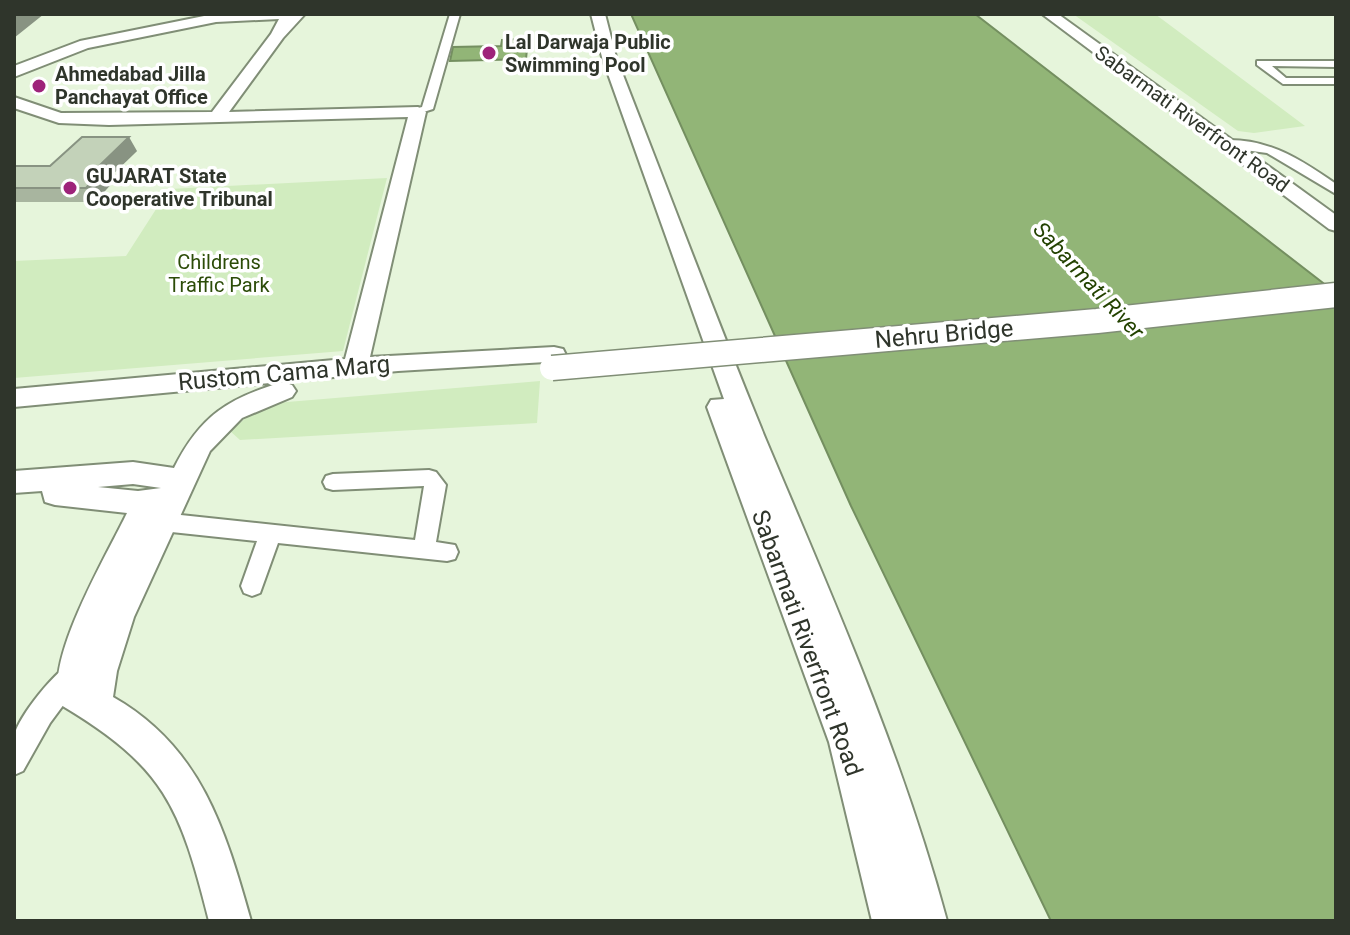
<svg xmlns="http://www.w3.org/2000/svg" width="1350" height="935" font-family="Roboto,sans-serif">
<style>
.green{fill:#d1ecbf}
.water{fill:#92b577;stroke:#748f60;stroke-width:2}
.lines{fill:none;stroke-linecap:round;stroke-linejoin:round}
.street-casing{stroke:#808e76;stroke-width:4}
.secondary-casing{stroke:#808e76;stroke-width:4}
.street{fill:#fff;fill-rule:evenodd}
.secondary{fill:#fff;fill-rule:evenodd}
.secondary-bridge-casing{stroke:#808e76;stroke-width:27;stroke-linecap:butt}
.secondary-bridge{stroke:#fff;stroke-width:24}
.wall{fill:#a8b59f}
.shaded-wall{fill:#889382}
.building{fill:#c3d2b9;stroke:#889382;stroke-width:2}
.poi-dot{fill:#9e237a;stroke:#fff;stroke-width:3}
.labels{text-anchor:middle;stroke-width:7;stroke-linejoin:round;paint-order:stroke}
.far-poi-label{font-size:20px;font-weight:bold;fill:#2f352b;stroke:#fff;text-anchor:start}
.far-street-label{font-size:20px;fill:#2f352b;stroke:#fff}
.far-park-label{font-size:20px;fill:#2c4c08;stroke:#fff}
.far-water-label{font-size:22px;font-style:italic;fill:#234200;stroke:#fff}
.street-label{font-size:24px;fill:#2f352b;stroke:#fff}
</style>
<rect width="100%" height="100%" fill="#e6f5db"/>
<path class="green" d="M1073,14h82l150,112 -51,7 -16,-2z
M387,178l-44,173 -329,27v-117l112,-5 43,-67z
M540,381l-3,42 -297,17 -10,-9 33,-27z"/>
<path class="water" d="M631,14h344l361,279v628h-285l-200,-415z
M528,39l-2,20 -76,2 3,-14 48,-1 1,-6z"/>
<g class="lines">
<g class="street-casing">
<path id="street" d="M450,14h10l-27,95 -19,6v-6l8,-2z
M1257,61h79v6l-64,-1 14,12h50v6h-53l-26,-19z
M1226,140c44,-1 75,20 110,44v10l-69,-41 -45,-6v-6z
M429,470l7,2 10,13 -10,57 19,3 3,7 -3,7 -8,2 -169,-18 -18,50 -8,3 -8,-3 -3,-7 16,-45 -95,-10 -8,-3 -3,-6 3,-6 8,-3 253,27 9,-54 -91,4 -7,-2 -3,-6 3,-6 7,-2z
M75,661l9,4 3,8 -37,50 -27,48 -9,4c0,-12 -3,-27 0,-39 5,-20 42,-67 61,-75z"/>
</g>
<g class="secondary-casing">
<path id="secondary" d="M214,14h91l-22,24 -54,74 189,-5 8,5 -56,245 184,-10 9,2 3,6 -3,6 -165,10 -384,36v-18l331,-30 63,-242 -299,8 -50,-2 -45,-15v-11l47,16 151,-1 59,-78 8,-15 -63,3 -128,26 -74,29v-11l66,-25z
M591,14h14l11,43c50,128 98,256 150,383 67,159 136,314 181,481h-75l-43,-179 -122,-335 4,-7 13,-1 -122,-342z
M1042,14h16l278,201v16l-7,-2z
M283,382l9,3 4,6 -4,6 -50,21 -32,33 -76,166 -17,54 -4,26c88,50 112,132 138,224h-42c-29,-115 -44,-154 -148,-216 -19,-42 46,-150 66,-192l-72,-8 -10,-3 -3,-11 -28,2v-22l119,-9 41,6c26,-52 54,-70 109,-86zM133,484l28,4 -23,3 -40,-4z"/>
</g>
<use href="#street" class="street"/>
<use href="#secondary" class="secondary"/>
<g class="secondary-bridge-casing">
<path id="secondary-bridge" d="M552,368l545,-47 239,-26"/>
</g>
<use href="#secondary-bridge" class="secondary-bridge"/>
</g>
<path class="wall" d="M137,151l-26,25 3,5 -19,21h-81v-36h36z"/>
<path class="shaded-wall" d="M14,14h30l-30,24z
M129,137l8,14 -26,25 3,5 -19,21 -9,-14 12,-21z"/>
<path class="building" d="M82,137h47l-31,30h7l-19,21h-72v-22h36z"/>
<g class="poi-dot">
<circle cx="489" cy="53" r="8"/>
<circle cx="39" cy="86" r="8"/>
<circle cx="70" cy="188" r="8"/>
</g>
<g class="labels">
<g class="far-poi-label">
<text x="505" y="49">Lal Darwaja Public<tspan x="505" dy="23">Swimming Pool</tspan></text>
<text x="55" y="81">Ahmedabad Jilla<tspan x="55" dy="23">Panchayat Office</tspan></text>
<text x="86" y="183">GUJARAT State<tspan x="86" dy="23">Cooperative Tribunal</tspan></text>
</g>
<g class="far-street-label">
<text transform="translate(1192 119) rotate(36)" y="7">Sabarmati Riverfront Road</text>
</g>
<g class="far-park-label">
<text x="219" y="269">Childrens<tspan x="219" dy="23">Traffic Park</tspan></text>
</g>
<g class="far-water-label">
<text transform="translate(1089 280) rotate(47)" y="8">Sabarmati River</text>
</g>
<g class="street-label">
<text transform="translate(944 334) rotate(-5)" y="8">Nehru Bridge</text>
<text transform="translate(284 373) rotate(-5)" y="8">Rustom Cama Marg</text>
<text transform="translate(807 643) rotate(70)" y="8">Sabarmati Riverfront Road</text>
</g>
</g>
<rect width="1350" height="935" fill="none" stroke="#2f352b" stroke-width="32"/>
</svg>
